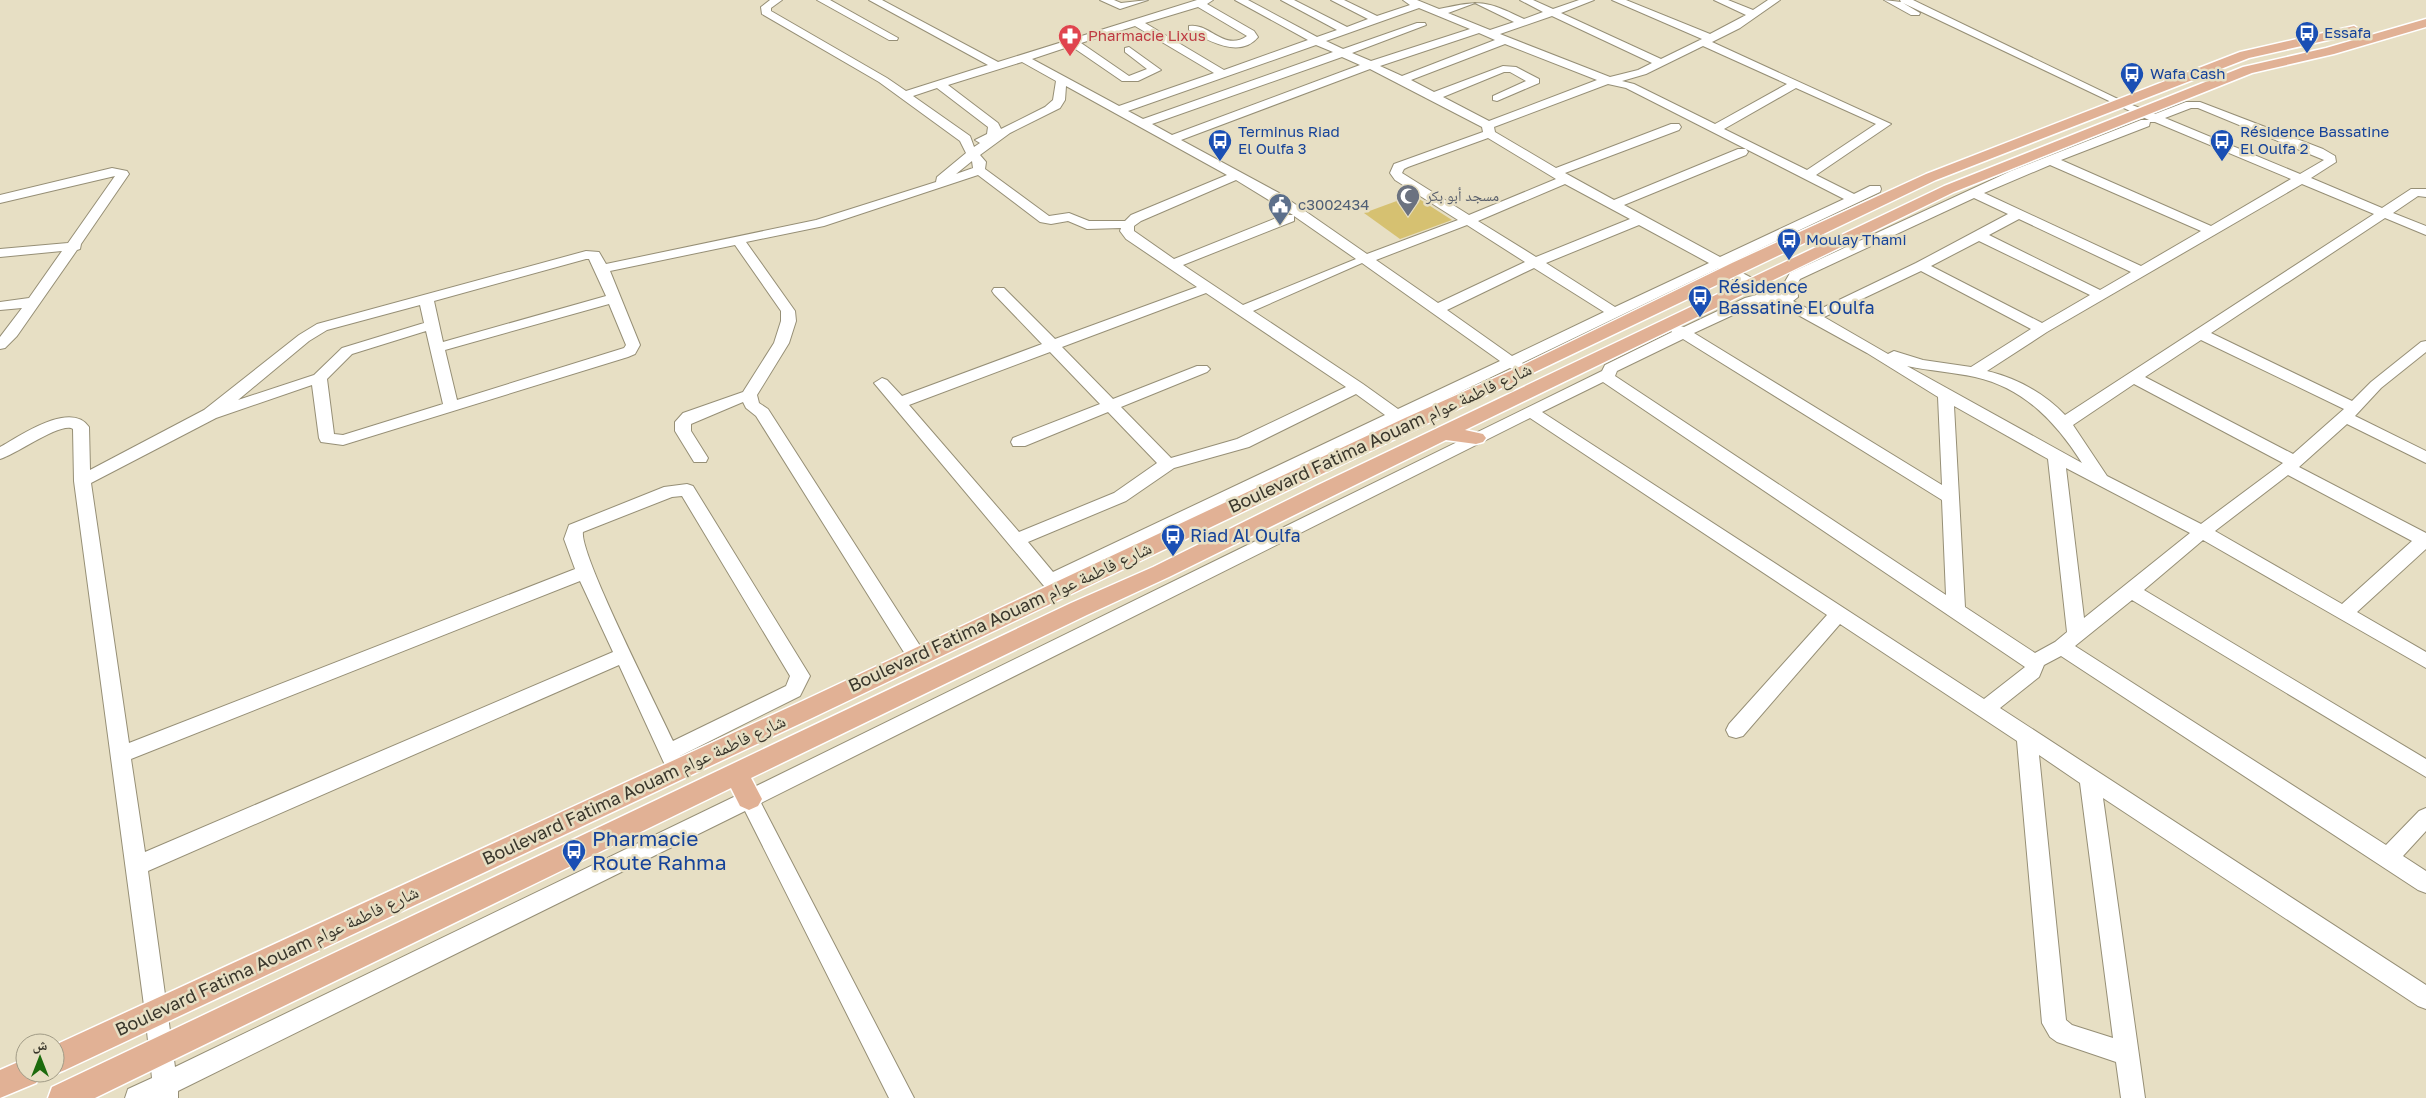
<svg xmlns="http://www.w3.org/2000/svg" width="2426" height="1098" font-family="'Golos Text','Noto Naskh Arabic',sans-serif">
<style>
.building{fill:#d6c171}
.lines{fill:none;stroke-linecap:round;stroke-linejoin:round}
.minor-casing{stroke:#968f76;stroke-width:2}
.major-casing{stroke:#fff;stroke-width:3}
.minor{fill:#fff;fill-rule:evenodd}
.major{fill:#e1b195;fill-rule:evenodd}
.labels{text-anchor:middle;stroke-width:5;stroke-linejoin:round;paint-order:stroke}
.far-transit-label{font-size:15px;fill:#164399;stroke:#e7dfc4;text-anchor:start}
.far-health-label{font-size:15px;fill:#be3a42;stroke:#e7dfc4;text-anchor:start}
.far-worship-label{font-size:15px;fill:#5b616d;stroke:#e7dfc4;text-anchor:start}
.far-service-label{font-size:15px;fill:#4e5e75;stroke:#e7dfc4;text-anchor:start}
.transit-label{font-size:18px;fill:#164399;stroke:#e7dfc4;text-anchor:start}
.street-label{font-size:18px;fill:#3a372c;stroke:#e7dfc4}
.near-transit-label{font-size:21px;fill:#164399;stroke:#e7dfc4;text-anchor:start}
</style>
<rect width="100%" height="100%" fill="#e7dfc4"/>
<path class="building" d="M1413,195l39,25 -52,19 -36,-26z"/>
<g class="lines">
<g class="minor-casing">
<path id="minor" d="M770,0h12l-11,8v3l116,67 19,13 82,-26 -119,-65h13l116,62 199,-62h16l-6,4 47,27 4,6c-18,22 -49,4 -69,-7v-4c20,-4 35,26 58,10l-49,-29 -53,16 79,47 84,-30 -73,-40h13l69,37 20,-7 -56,-30h13l53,27 21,-8 -37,-19h13l33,16 33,-11 -7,-5h14l22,9c42,-9 46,-9 85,10l19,-7 -23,-12h13l20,9 26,-9h15l-33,13 100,46 41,-20 -90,-39h14l84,34 36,-19 -32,-15h14l25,10 15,-10h12l-40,28 -28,14 179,82 -75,51 38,19 16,-8h10l1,3 -1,3 -150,71 3,5 51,27 -1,-10 7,-12 221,-102 130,-51h8l-246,-117 17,10 -1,2h-8l-27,-15 17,2 -1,-2h13l209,101 33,13 31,-12h14l123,47 12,7 1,6 -25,16 71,30 29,-19h15v8l-8,-1 -25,17 33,13v9l-41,-17 -174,115 141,68 19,-19 50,-40 5,-1v11l-45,36 -26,28 71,35v12l-79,-39 -48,43 127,66v16l-69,63 69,40v16l-223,-128 -59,50 282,169v18l-294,-177 -57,46 311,199 33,-34 7,-3v23l-23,25 23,15v22l-8,-3 -357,-234 -17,9 -5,12 -39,31 426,277v24l-8,-3 -315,-208 42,300h-24l-5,-36 -59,-20 -7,-5 -8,-14 -25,-282 -177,-117 -97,112 -7,2 -7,-2 -3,-6 3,-6 98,-109 -297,-197 -769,385 153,295h-25l-144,-287 -567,280v7h-53l3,-9 24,-11 -7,-65 -71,-532 -1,-52c-11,-8 -58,26 -73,30v-12c20,-11 71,-47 89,-20l1,43 114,-60 95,-75 18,-11 269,-73 13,1 7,12 210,-44 120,-38 1,-5 29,-24 -6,-12 -81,-59 -117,-68 -1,-7zM1475,3l39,19 -24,8 -42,-17zM1419,8l51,21 -99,32 -19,-8 74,-28 -1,-2h-8l-74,26 -17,-8zM1552,16l100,47 -14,7 -28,7 -110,-43zM1135,26l79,47 -95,33 -87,-47 39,-13 51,35h16l23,-11 -32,-23 -4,1v4l22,17 -18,7 -48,-33zM1479,33l16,7 -93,36 -22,-10zM1505,44l92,36 -108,41 -46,-24 61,-25h6l16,9 -33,15v4l4,1 42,-18v-4l-23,-12 -13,-1 -69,26 -23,-12zM1316,45l17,7 -190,67 -15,-8zM1703,46l84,38 -72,40 -81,-40 -12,-3 24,-7zM1342,57l18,8 -188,70 -20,-11zM1022,62l34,19 -3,19 -8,7 -44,22 -3,-6 -50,-38zM1370,69l112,58 1,5 -89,32 -4,9 5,7 63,40 -91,34 -88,-61 -98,-53zM1608,84l18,4 120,61h-8l-124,51 -49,-27 114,-43 2,-3 -2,-3h-8l-115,44 -61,-36 -1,-5zM1066,86l161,89 -96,40 -6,6h-36l-20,-8 -20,3 -64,-47 1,-7 -6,-7 30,-22 50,-25 5,-8zM937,88l51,39 -1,7 -12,6 5,3 -6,4 -4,-11 -57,-40zM1796,88l80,36 -69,46 -83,-41zM2191,108h7l126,52 -24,14 -135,-56zM2150,122h5l136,57 -80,47 -150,-66 88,-34zM1488,138l68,41 -87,36 -67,-42 2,-4 4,-2zM1746,149l98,50 -124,58 -96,-52 122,-50 2,-3zM972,161l1,7 -17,6zM2050,165l151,66 -60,35 -157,-73zM978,175l62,47 11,2 17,-3 19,8 34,-1 -1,3 6,8 71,48 -142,52 -51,-51h-10l-2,3 2,3 48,50 -140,52 -15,-16 -5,-2 -8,5 170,203c7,5 9,10 19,7l3,-5 -3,-5 447,-215 8,4 5,-2 3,-3 -4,-4 197,-95 5,6 36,20 -15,4 -61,29 -7,-2 -5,1 -2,3 2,3 -67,33 -3,6 -860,422 -567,274 -27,-196 471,-206 51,111 7,2 7,-2 3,-6 -7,-14 120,-60 10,-20 -117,-190 -6,-2 -23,3 -95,38 -5,14 11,30 -446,174 -38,-260 125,-65 96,-33 7,53 2,4 22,3 285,-88 7,-3 5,-9 -30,-74 125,-26 46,66v10l-7,22 -31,49 -60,21 -8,9v9l19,31h12l2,-4 -17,-27v-7l52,-22 3,6 10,8 154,246 7,2 7,-2 2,-5 -2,-5 -156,-243 -9,-6 -2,-8 32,-52 7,-22 -1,-10 -49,-69 78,-16zM1236,180l57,35h-9l-110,44 -40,-28v-5l7,-5zM1565,184l65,35 -94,38 -58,-36zM2302,184l72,30 -309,201c-21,-22 -49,-37 -78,-44l60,-39zM1974,198l34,16 -92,49 -102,49 -21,-11 5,-4 -1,-12 3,-6zM1294,216l62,43 -113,46 -60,-40 111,-44zM2019,219l112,53 -31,18 -111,-55zM1467,225l58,37 -87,41 -62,-43zM1639,225l70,38 -94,44 -69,-44zM1979,241l111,54 -48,28 -111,-57zM586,259h3l17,37 -163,46 -9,-41zM1362,263l138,98 -102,48 -35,-25 -110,-73zM1534,268l70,44 -92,44 -65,-46zM1921,271l110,58 -60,38 -48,-7 -29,-9 -6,3 -64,-37zM1206,293l140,94 -109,52 -66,19 -50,-51 86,-35 3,-3 -3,-3h-10l-84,33 -51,-52zM1761,302l19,3 87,48 71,44 4,88 -248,-152zM609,304l17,41 -2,3 -167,52 -12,-50zM420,305l4,18 -82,25 -28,27 -76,25 71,-59 18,-11zM426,331l17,73 -100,31 -9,-1 -7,-55 25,-25zM1683,339l259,161 4,95 -331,-219 2,-5zM2201,340l143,69 -51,45 -148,-77zM1050,352l50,52 -87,34 -2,4 2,4h12l83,-34 49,51 -43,30 -95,39 -110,-127zM1907,366c23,5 46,6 68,11 49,11 81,45 107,86zM1603,382l422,285 -41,32 -442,-287zM2134,384l149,79 -82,61 -94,-48 -34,-51zM1356,394l29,21 -332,157 -25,-30 98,-41 48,-33 75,-21zM1954,406l94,53 19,173 -12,10 -20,11 -70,-46zM2066,468l124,65 -106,85zM2288,475l124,66 -70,63 -127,-73zM682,496l108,180 -4,10 -113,55c-14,-31 -94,-187 -90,-209l89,-35zM580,581l33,71 -468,200 -14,-93zM2039,755l41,28 33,255 -41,-13 -6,-5z
M817,0h13l68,38 -1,2h-8z
M1100,0h14l7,3 27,-3 -28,9z
M112,168l15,3 2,3 -48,70 -1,5 -3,1 -60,86 -12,12 -5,1v-12l22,-29 -22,2v-8l29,-4 33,-47 -62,6v-8l68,-6 47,-67 -115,27v-8z"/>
</g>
<g class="major-casing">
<path id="major" d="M2426,19v8l-92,27 -82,19 -298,119 -489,238 18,4 3,4 -3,4 -7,2 -30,-4 -277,137 -82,38 -336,163 11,21 -4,7 -9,4 -9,-4 -9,-18 -636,310h-47l4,-11 1019,-484 82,-36 165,-82 626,-299 299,-119 83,-19z
M2354,26l6,4 -1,3 -110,25 -313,122 -1126,539 -745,351 -10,4 -3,-1h3v-28l739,-340 611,-287 112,-50 215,-105 194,-89 314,-122z
M25,1059v14h16l-5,10 -36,15v-28z"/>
</g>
<use href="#minor" class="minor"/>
<use href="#major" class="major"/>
</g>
<defs>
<g id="bus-pin" transform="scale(1.25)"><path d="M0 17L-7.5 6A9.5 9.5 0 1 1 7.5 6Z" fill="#1a4fb4" stroke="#e7dfc4"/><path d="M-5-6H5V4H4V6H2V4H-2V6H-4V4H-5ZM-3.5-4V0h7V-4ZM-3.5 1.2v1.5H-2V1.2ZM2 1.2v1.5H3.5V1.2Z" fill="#fff"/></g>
<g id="pharmacy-pin" transform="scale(1.25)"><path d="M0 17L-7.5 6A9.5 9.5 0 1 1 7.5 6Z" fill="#e0444e" stroke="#e7dfc4"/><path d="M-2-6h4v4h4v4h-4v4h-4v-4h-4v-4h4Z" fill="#fff"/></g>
<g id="mosque-pin" transform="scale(1.25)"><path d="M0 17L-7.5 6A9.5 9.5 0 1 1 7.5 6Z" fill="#6b7280" stroke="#e7dfc4"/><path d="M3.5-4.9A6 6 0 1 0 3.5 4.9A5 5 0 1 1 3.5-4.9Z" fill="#fff"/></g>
<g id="civic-pin" transform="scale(1.25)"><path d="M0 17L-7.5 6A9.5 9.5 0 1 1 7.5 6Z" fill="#5c6f8a" stroke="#e7dfc4"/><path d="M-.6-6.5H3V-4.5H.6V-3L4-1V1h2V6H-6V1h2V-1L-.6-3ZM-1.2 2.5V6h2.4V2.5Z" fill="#fff"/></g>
</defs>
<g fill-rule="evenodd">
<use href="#bus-pin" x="2307" y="33"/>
<use href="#pharmacy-pin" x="1070" y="36"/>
<use href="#bus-pin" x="2132" y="74"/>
<use href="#bus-pin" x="1220" y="141"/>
<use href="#bus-pin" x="2222" y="141"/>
<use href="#mosque-pin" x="1408" y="196"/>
<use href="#civic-pin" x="1280" y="205"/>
<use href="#bus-pin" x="1789" y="240"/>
<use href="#bus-pin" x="1700" y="297"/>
<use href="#bus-pin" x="1173" y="536"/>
<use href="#bus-pin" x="574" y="851"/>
</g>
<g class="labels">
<g class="far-transit-label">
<text x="2324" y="38">Essafa</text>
<text x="2150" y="79">Wafa Cash</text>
<text x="1238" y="137">Terminus Riad<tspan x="1238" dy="17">El Oulfa 3</tspan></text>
<text x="2240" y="137">Résidence Bassatine<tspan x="2240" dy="17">El Oulfa 2</tspan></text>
<text x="1806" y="245">Moulay Thami</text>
</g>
<g class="far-health-label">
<text x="1088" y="41">Pharmacie Lixus</text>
</g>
<g class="far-worship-label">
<text x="1426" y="201">مسجد أبو بكر</text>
</g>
<g class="far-service-label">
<text x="1298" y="210">c3002434</text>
</g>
<g class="transit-label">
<text x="1718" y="293">Résidence<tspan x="1718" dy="21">Bassatine El Oulfa</tspan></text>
<text x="1190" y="542">Riad Al Oulfa</text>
</g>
<g class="street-label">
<text transform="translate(1380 438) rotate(-25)" y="6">Boulevard Fatima Aouam شارع فاطمة عوام</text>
<text transform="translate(1000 617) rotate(-25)" y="6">Boulevard Fatima Aouam شارع فاطمة عوام</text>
<text transform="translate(634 790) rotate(-25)" y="6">Boulevard Fatima Aouam شارع فاطمة عوام</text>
<text transform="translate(267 961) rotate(-25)" y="6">Boulevard Fatima Aouam شارع فاطمة عوام</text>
</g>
<g class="near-transit-label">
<text x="592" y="846">Pharmacie<tspan x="592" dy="24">Route Rahma</tspan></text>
</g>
</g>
<g transform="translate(40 1058)"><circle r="24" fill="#e7dfc4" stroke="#a29c87"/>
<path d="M0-4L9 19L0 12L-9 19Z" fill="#1c6b0d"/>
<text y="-8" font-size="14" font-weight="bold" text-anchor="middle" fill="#3a372c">ش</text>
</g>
</svg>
